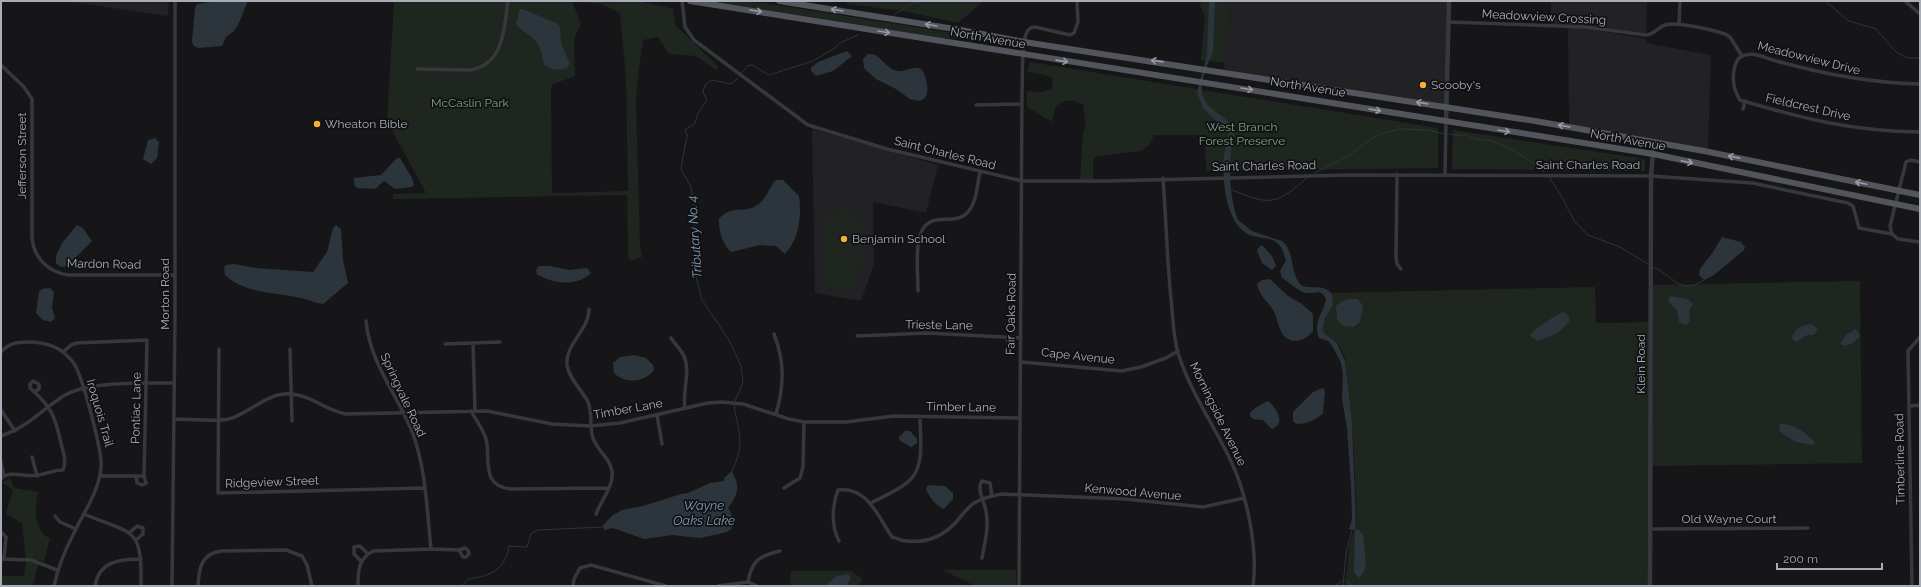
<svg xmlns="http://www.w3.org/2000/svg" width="1921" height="587" font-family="Raleway,sans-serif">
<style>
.built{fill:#222225}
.green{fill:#1e261f}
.water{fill:#2c353c}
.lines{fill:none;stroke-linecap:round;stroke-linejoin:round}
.stream{stroke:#2c353c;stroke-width:1}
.minor{stroke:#37383d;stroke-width:3.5}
.tertiary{stroke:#37383d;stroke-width:4.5}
.primary{stroke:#53555c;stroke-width:6}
.oneway{stroke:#979ba6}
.poi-dot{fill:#f2b134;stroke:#111113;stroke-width:1.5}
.labels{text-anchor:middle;stroke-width:3.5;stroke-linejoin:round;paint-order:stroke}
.street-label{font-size:12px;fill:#a8adb8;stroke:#111113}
.poi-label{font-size:12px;fill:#a8adb8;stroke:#111113;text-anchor:start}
.park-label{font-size:12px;fill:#7fa381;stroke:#111113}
.water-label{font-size:13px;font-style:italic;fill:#7f9bb3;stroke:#111113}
</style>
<rect width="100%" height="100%" fill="#161618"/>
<path class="built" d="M71,1h98l-1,15 -97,-14z
M1231,1h216l-1,104 -222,-35z
M1551,1h96l-1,33 -54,-9 -41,-1z
M1568,28l22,1 56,10v4l65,12 -3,94 -139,-24z
M812,129l126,36 -12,48 -53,-11 1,62 -13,37 -46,-8z"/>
<path class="green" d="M394,1h178l9,23c-11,17 -6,32 -6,52l-22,8 -2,5 1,104 76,-2 -2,-112 -6,-66 -19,-9 -26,-3h61l37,7 2,17 44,42 -3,3 -20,-14 -27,-2 -11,-17 -15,3 -5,35 -2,26 4,145 2,11 -12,4 -2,-5 -1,-61 -234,4v-5l33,-1 -39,-72z
M710,1l54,2 245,39 3,2 -35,-5 -34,-1z
M846,1h138l-26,22 -54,-12 -56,-7z
M1201,1h30l-6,62 -24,-3 4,-44 -5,-11z
M1030,62l408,66v40l-232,3 -1,-36h-51l-4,9 -9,7 -44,5 -4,5v18h-13l3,-46 3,-8 -3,-21c-12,-5 -17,-5 -27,2l-4,16 -25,-15v-16l16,1 9,-4 1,-9 -7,-4 -19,-3z
M1453,130l192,29v12l-193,-2z
M843,209c6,2 12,3 16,9 7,11 3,50 -1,63 -10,13 -25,12 -35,-1 -2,-13 -2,-49 4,-60 4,-7 9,-9 16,-11z
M1860,281l2,182 -213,3 -1,120h-303l5,-44 7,-19 -4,-88 -5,-31 -3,-46 -7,-15 -14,-10 -1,-3 1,-7 8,-21 -2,-9 265,-6 1,36 57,-1v-37z
M10,478l4,10 24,4c-3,17 -5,37 12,47l-6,23 -5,-2 -6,26h-32v-10h23l2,-14 -4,-39 -16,-9 7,-24 -11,-8z
M943,570h73v16h-41z
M791,571h61l11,9 -6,6h-67z"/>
<path class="water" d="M216,1h32l-10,24 -4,6 -8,6 -4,9 -24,2 -5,-3 -1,-4 3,-33 2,-4z
M1209,1h6l-2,51c-5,11 -13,28 -11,41 3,18 25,21 31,36 3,8 -1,14 -2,22 -2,21 -1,49 7,69l14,11 30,10c14,12 7,33 20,45 12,3 22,-2 30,8l1,10 -8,15 -2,10 1,4 13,10 8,18 7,63 4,99 -1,7 -6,-1 3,-10 -1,-33 -4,-58 -5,-29 1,-24 -2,-12 -8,-16 -5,-6 -9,-3c-7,-16 5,-25 7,-39 -5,-11 -10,-5 -19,-6 -7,0 -18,-11 -25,-15l-2,-7 6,-11c-2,-4 -3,-10 -6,-14 -7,-10 -23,-7 -32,-12 -23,-12 -26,-55 -24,-78 1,-8 5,-15 4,-24l-25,-24 -6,-16 10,-37z
M520,9h3l35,15 2,3 1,16 9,21c-6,9 -18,6 -26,1 -2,-10 -3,-20 -11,-27 -6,-5 -12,-7 -17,-14z
M847,51l5,5 -19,15 -17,5 -5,-5v-3l7,-6z
M868,54c12,-1 15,11 26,16 13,6 27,-14 32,10 2,7 2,12 -1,18l-5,3 -10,-2 -14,-10 -20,-10 -12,-11 -1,-9z
M155,138l4,4 -2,16 -6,6 -8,-5 5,-19z
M397,158h3l12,20 2,7 -2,2 -17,2 -11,-8 -9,8 -18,-1 -3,-3v-7l27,-3z
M776,180h7l16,16c3,19 0,43 -14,58l-9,-8 -16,-1 -29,7c-8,-7 -13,-22 -12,-33 12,-14 21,-6 35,-12 12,-5 14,-19 22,-27z
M77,225l6,3 9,13 -25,25 -6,1 -5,-4v-7l6,-13z
M336,225l5,4 2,31 5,23 -25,21c-7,-1 -11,-3 -18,-5 -24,-7 -62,-5 -80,-24l-1,-8 2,-2 8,-1 22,4 57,4 14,-20 6,-24z
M1722,237l19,5 4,5 -1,3 -30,25 -10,5 -5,-5 1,-6 13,-17z
M1260,246h3l9,10 4,10 -4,4 -10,-7 -5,-13z
M539,266h10l20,4 18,-2 4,5c-14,14 -39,11 -54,1l-1,-4z
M1270,279l18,17 14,8 11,10v17c-7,10 -23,15 -31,2 -4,-7 -5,-16 -9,-23 -6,-10 -14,-14 -16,-26l5,-4z
M50,288l4,4 -2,16 3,10 -4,4 -8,-2 -7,-7 3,-21 3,-3z
M1670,296l18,3 5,5 -4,7 1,11 -4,3 -7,-3 -2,-12 -9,-9z
M1349,299h8l6,6 -3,17 -7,5 -9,-1 -7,-6 -1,-14 5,-4z
M1564,312l5,5v5l-11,11 -20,8 -7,-4 -1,-3c6,-5 28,-21 34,-22z
M1812,324l6,5 -4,6h-7l-10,7 -5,-3c2,-11 10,-14 20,-15z
M1856,329l4,7 -7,7 -8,3 -5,-2 6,-9z
M634,355l12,3 7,7 1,5c-10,13 -29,14 -40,3l-1,-10 7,-6z
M1323,388l2,3 -2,22c-7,7 -16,11 -26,11l-4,-3v-9l20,-20z
M1268,401c8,7 19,22 4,28l-9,-9 -10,-1 -3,-3v-3l5,-5z
M1781,424c13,-1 25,9 34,18l-3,3 -16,-3 -16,-10 -1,-6z
M905,431h5l7,8v4l-6,4 -12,-7v-3z
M732,471c8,16 7,22 -4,37l6,11 -2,9 -5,4 -27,6 -28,-3 -28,4 -31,-11 -9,2 -1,-5 10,-10 9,-5 21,-4 38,-12 7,-1 22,-10 14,-2v-3z
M928,485l17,1 8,7v6l-9,10c-8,-3 -15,-12 -18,-20z
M1358,529l5,6 3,30 -2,7 -5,6 -5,-6 1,-41z
M848,574l3,4 -5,8h-22l13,-10z"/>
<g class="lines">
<path class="stream" d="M1825,1l24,20 27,8 20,23 11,6h13
M895,14l18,-11 12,-2
M741,73l7,-7 4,-1 17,10 44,-14 22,-13 5,-5 18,-8
M1449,134l13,2 3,-2c9,6 16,5 26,7 16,4 42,20 53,31
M1315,173l36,-19 20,-15 13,-6 16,-4 28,1 16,4
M1549,177l10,15 16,30 13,13 32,12 28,17
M1232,190c39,16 44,15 76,-13
M1652,267c21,7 27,30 52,13
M735,401l8,-19 -2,-16 -12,-26 -27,-40 -6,-23 -2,-72 -3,-18 -10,-18 5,-29 2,-3 -3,-7 10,-7 3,-10 9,-13 -4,-8 2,-7 7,-5 19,4 7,-6
M732,471c14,-30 6,-37 2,-67
M462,586l6,-7c23,-3 37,-9 41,-33l18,1 4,-13 7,-4 65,-3
M1335,586l9,-7 8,7
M1343,586l3,-32 6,-24"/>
<path class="minor" d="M682,1l3,26 9,13 114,85 79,24 135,32h85l242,-6 302,1 101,7 96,20 5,3 6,22 33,6
M1905,1l15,13
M1448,22l138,5 60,8c9,-1 12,-8 19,-10 11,-4 48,5 60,9l5,3 12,19
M1679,24l1,-23
M1,65l23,22 8,12v139c2,20 16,34 36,37h106
M417,69l53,1c34,-5 34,-41 38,-69
M1920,84c-51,-1 -98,-10 -147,-24 -13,-4 -24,-10 -35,-1 -7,12 -6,29 2,41 64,19 112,31 180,32
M976,105l46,-1
M1743,109l2,-8
M1920,162l-10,-2 -4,2 -16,64 2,8 6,5 22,3
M1397,174l-1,83 1,7 4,5
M1445,174l1,-52
M1163,178c3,40 4,81 8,121 2,18 2,37 7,54 12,38 35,71 52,106 17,35 28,89 23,127
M918,291c0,-16 -3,-42 2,-56 9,-26 33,-8 47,-22 10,-10 10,-28 13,-41
M589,309c0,21 -24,35 -22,56 2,14 15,25 21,37 5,11 1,25 5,36 3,9 10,15 15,23 12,19 -5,35 -12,53
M366,321c4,43 32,74 47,113 13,36 14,77 18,115
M774,334c11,28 10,52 2,80
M857,336l70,-3 94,5
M671,338c4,6 10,12 13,18 7,16 -2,35 1,52
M473,343l2,68
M445,344l55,-2
M219,349l-1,144 206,-5
M290,349l2,72
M1,352c8,-9 16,-10 27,-10 19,0 33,5 45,20 9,12 30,91 28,106 -2,24 -18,45 -28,67 -9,17 -15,33 -19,51
M63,352l8,-7 6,-2 70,-3 -3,136h-44
M1021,362l101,9 19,-4 25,-9 12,-7
M1910,406l10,-1
M1,410l14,21
M471,411c5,9 12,18 15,28 5,20 -6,47 25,50l98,-1
M657,415l5,29
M174,419c14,0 43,3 55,0 21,-6 38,-27 62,-25 20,1 35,17 55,20l141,-3 65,13 38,2 30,-3 88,-20 15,-1 20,2 46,15 15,3h42l48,-6 126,2
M1,436c29,-10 40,-26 64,-41 24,-14 81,-12 109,-12
M32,457l5,19
M1,462l3,14
M136,476l1,7 5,2 4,-2 -2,-7
M1,479c9,-10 26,-1 37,-4 11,-1 13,-5 25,-5 4,-9 0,-18 -2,-27 -6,-27 -10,-37 -31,-55v-4l3,-3 6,3v5l-3,2
M784,488l16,-10 3,-11 1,-45
M871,503c12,-7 30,-13 40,-24 14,-15 9,-43 9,-62
M84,514c49,21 58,11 57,72
M55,516l5,6 16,7
M1651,529l157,-1
M1,532l5,5 -2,21
M129,533l8,-7 6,2v6l-7,6
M839,541c-8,-15 -7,-36 -1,-51 30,-4 40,27 54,47 5,1 9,4 15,4 20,2 37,-5 50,-20 5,-6 10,-13 17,-18 8,-5 18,-7 27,-9l124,5 78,8 41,-9
M982,558c3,-16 7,-30 4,-47 -1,-8 -10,-22 -4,-30l8,2 2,13
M1,559l30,1 26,10
M361,561l-7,-7v-7l6,-1 8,8
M748,582c4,-22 11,-26 32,-31
M95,586c4,-25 25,-27 46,-27
M172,586l3,-268v-317
M198,586c1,-18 3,-32 23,-35l65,-1 16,6 5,9 5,21
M358,586c0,-15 0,-27 15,-35l58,-2 28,1 6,-2 3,2 1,4 -3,3h-3l-4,-7
M573,586l1,-7 6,-11 11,-3 75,21
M718,586l30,-4 9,4
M1019,586l3,-497c1,-15 -1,-46 5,-57 2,-4 4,-4 8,-5l35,8 4,-2 4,-11 -1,-21
M1912,586l-4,-235 12,-14"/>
<path class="tertiary" d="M1446,122l3,-121
M1650,586l1,-410 3,-35"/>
<path class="primary" d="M690,1l963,153 267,55
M779,1l182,29 63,12 511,79 169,30 216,44"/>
</g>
<defs><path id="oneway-shaft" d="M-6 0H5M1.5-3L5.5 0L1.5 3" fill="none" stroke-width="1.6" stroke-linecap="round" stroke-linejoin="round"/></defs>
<g class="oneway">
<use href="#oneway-shaft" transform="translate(837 10) rotate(-171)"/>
<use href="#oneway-shaft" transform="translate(756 11) rotate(9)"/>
<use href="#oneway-shaft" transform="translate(931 25) rotate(-171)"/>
<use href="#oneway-shaft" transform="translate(884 32) rotate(9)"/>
<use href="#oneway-shaft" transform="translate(1062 61) rotate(8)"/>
<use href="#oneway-shaft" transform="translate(1157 61) rotate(-172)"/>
<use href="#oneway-shaft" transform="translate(1247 89) rotate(9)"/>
<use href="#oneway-shaft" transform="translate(1422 103) rotate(-172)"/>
<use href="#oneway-shaft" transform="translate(1375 110) rotate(10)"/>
<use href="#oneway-shaft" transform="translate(1564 126) rotate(-170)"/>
<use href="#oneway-shaft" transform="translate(1504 131) rotate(9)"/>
<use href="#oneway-shaft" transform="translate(1734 157) rotate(-169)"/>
<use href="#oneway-shaft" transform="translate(1687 162) rotate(12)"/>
<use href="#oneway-shaft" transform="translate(1861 183) rotate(-168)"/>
</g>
<g class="poi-dot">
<circle cx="1423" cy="85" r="4"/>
<circle cx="317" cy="124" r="4"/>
<circle cx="844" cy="239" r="4"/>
</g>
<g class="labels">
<g class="street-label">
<text transform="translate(1544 17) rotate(3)" y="4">Meadowview Crossing</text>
<text transform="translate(988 38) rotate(10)" y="4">North Avenue</text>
<text transform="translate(1809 58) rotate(14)" y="4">Meadowview Drive</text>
<text transform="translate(1308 87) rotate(9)" y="4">North Avenue</text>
<text transform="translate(1808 107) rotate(13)" y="4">Fieldcrest Drive</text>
<text transform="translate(1628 140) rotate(10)" y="4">North Avenue</text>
<text transform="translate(945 153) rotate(14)" y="4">Saint Charles Road</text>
<text transform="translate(22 156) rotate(-90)" y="4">Jefferson Street</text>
<text x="1588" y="169">Saint Charles Road</text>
<text transform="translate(1264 166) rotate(-1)" y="4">Saint Charles Road</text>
<text transform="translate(104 264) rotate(1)" y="4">Mardon Road</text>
<text transform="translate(165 294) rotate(-90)" y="4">Morton Road</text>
<text transform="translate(1011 314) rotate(-89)" y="4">Fair Oaks Road</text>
<text transform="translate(939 325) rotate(1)" y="4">Trieste Lane</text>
<text transform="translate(1078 356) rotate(6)" y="4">Cape Avenue</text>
<text transform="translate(1641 364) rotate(-90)" y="4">Klein Road</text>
<text transform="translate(403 395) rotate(65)" y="4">Springvale Road</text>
<text transform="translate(961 407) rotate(1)" y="4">Timber Lane</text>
<text transform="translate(136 408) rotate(-89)" y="4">Pontiac Lane</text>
<text transform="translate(628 409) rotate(-10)" y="4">Timber Lane</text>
<text transform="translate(100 413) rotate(74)" y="4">Iroquois Trail</text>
<text transform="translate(1218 414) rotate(64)" y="4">Morningside Avenue</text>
<text transform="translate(1900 459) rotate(-91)" y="4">Timberline Road</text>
<text transform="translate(272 482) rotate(-2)" y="4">Ridgeview Street</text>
<text transform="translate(1133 492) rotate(5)" y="4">Kenwood Avenue</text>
<text x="1729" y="523">Old Wayne Court</text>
</g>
<g class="poi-label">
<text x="1431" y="89">Scooby's</text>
<text x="325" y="128">Wheaton Bible</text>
<text x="852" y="243">Benjamin School</text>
</g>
<g class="park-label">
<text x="470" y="107">McCaslin Park</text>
<text x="1242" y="131">West Branch<tspan x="1242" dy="14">Forest Preserve</tspan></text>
</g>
<g class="water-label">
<text transform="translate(694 237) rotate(-94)" y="5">Tributary No. 4</text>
<text x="704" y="510">Wayne<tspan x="704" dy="15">Oaks Lake</tspan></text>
</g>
</g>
<rect width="1921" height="587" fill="none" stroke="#a8adb8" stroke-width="4"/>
<path d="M1777 563v6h105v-6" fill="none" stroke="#a8adb8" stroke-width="2"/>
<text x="1783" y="563" font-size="12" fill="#a8adb8" stroke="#111113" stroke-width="3" paint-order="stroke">200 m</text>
</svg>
